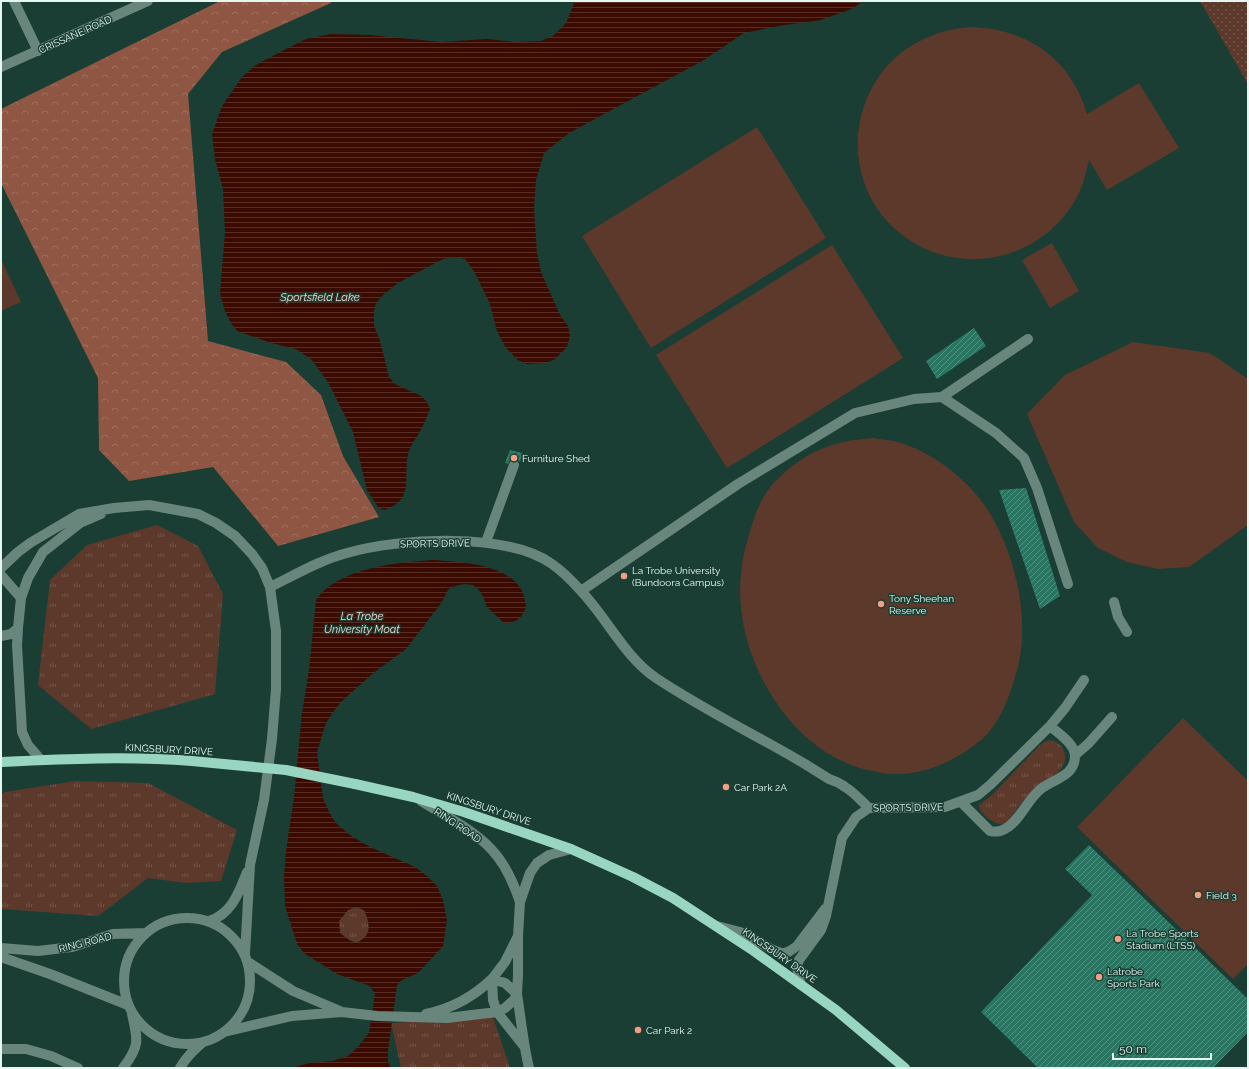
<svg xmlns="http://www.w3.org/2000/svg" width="1249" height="1069" font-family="Raleway,sans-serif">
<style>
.grass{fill:url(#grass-tufts)}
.forest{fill:url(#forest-crowns)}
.park{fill:url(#park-dots)}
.pitch{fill:#5d392c}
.water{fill:url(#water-rules);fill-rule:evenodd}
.building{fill:url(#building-hatch)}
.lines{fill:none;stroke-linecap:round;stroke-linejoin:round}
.minor{stroke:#69867d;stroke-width:10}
.major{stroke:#98d6c2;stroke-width:10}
.major-bridge{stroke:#98d6c2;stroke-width:10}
.poi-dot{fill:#f39f83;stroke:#1a3e34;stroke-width:1.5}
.labels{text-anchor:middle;stroke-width:3;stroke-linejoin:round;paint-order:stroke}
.street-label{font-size:10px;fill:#e4f8f1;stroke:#1a3e34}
.poi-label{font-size:10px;fill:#e4f8f1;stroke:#1a3e34;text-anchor:start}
.water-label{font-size:11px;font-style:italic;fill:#fbd7cb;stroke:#1a3e34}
</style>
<defs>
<pattern id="grass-tufts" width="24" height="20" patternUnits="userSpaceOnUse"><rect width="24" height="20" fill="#5d392c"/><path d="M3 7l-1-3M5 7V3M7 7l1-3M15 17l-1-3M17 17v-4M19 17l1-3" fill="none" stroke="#74564b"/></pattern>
<pattern id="forest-crowns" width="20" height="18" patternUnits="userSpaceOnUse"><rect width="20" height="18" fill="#8e5643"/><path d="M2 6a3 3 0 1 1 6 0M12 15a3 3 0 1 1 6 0" fill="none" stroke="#9e6f5f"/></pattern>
<pattern id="park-dots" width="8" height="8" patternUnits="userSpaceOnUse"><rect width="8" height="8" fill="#5d392c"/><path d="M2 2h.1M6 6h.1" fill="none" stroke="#74564b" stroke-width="1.8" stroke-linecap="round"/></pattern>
<pattern id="water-rules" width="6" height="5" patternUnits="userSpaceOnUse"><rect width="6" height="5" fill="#3b0a00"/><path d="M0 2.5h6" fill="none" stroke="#572e26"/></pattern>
<pattern id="building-hatch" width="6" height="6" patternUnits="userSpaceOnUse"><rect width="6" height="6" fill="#2a7562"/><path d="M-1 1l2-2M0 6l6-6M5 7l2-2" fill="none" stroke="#539081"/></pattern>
</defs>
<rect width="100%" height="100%" fill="#1a3e34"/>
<path class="grass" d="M157,525l41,21 25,48 -8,100 -124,35 -53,-44 12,-105 37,-35z
M1050,740c7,2 11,4 14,11 8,21 -27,35 -38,47 -5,5 -19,25 -22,26 -9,2 -25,-11 -25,-19l13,-10 47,-49 7,-5z
M75,781l73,2 89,47 -16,51 -35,2 -38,-5 -50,38 -97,-7v-114l4,-3z
M356,907l8,3c6,13 9,26 -8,33l-7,-3 -9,-7 -1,-12 9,-11z
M493,1017l17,51h-109l-10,-45z"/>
<path class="forest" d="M220,1h111v2l-109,49 -34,42 20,247 78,21 35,33 22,61 36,61 -101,29 -65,-79 -84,14 -30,-31 -1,-72 -97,-195v-74z"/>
<path class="park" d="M1200,1h48v83z"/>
<path class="pitch" d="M969,27c57,1 102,31 118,87l52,-31 40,65 -72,42 -18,-30c-3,13 -6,26 -12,37 -37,68 -127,83 -183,31 -19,-17 -31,-41 -35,-66 -4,-26 1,-53 14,-76 20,-36 56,-55 96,-59z
M757,127l69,111 -175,110 -69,-112z
M1052,243l27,48 -29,17 -28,-48z
M832,245l71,113 -176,110 -71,-113z
M1,259l20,43 -20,9z
M1133,342l77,11 38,26v146l-59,42 -31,2 -31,-7 -29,-14 -24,-26 -47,-108 38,-39z
M874,438c8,2 16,2 24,4 36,11 71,38 91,70 26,42 40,103 30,150 -1,7 -4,13 -5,19 -7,21 -16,45 -33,59 -26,21 -55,35 -89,34 -7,0 -13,-2 -19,-3 -73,-13 -126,-94 -132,-164 -3,-27 2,-56 11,-82 4,-13 10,-28 19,-39 3,-4 7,-7 10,-10 27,-26 56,-36 93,-38z
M1183,718l65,63v183l-15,15 -156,-152z"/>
<path class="water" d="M575,1h289l-13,8 -30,11 -43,6 -34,7 -40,27 -135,73 -25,20 -8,27 -2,28 3,45 4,19 19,43 8,11 2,10 -3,11 -12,12 -9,4 -19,1 -9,-4 -12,-12 -9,-17 -7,-27 -15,-31 -10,-14 -9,-2 -13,2 -45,24 -14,11 -8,9 -2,8v14l6,16 9,36 6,7 26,12 6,6 3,7c-3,7 -5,14 -9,20 -3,8 -11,16 -13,25 -5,24 7,46 -24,56l-6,-3 -11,-17 -14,-58 -25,-50 -17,-23 -15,-10 -25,-6 -34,-12 -6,-8 -6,-12 -5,-17 5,-62 -2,-43 -8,-30 -3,-25 10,-28 20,-29 14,-12 26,-14 24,-12 25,-5 38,1 72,7 46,-3 28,3 26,-1 12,-5 13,-13z
M434,560c27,2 72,4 87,29 3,5 4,12 5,18 -4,11 -10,16 -22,16l-17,-16 -4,-11 -5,-7 -5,-4 -9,-1 -12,3 -4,3 -6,12 -36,47 -34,25 -31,28 -8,10 -7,11 -9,29 6,46 8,18 5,7 14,12 20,12 45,20 12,9 10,10 6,14 4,20 -4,26 -25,27 -16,7 -5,5 -9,66v11l3,6h-100l19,-5 22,-2 16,-5 10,-9 11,-14 6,-39 -5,-8 -33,-12 -32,-20 -8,-10 -12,-38 -1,-30 2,-25 8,-54 8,-84 7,-43 7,-70c21,-32 83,-38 118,-40zM356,907l8,3c6,13 9,26 -8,33l-7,-3 -9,-7 -1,-12 9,-11z"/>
<path class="building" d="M974,328l12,18 -49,33 -11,-18z
M510,450l12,3 -2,9 -3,-3h-4l-3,1 -2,4 -3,-1z
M1026,488l34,108 -20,13 -41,-119z
M1089,845l159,154v33l-35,36h-175l-57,-56 111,-117 -27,-26z"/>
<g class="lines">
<path class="minor" d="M14,1l24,50
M1,67l147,-66
M942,397l54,36 28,25 13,30 31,96
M486,542l28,-77
M1,568l17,-16 12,-9 49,-29 35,-6 35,-3 49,9 18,9 19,13 17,18 10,14 8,19 6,44v58l-4,50 -8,61 -14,65 -5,89
M1,575l20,23
M270,587c25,-12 50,-27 77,-34 52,-15 160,-21 205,11 10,7 21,18 29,27 26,27 43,65 75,87 48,32 100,57 149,86 8,5 16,10 24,15 6,2 11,4 16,8 9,5 16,14 24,21
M581,591l157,-107 117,-71 59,-14 28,-2 86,-58
M1114,602l4,15 9,15
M1,636l10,-2 7,-6
M1075,755l13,-11 24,-27
M41,760l-13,-15 -6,-13 -5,-87 1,-17 3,-30 7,-20 15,-26 37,-29 21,-9
M421,801c24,15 52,28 71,49 14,15 22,34 28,52
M961,802l29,29c6,1 9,1 15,-2 16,-9 22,-30 37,-41 12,-9 33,-12 33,-32 0,-12 -17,-23 -25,-30
M124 981a63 63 0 1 1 126 0a63 63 0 1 1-126 0Z
M209,921c23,-7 30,-29 38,-49
M717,926l23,6 33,18 8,3h4l5,-2 7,-5 28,-37
M517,938l-12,24 -13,17 1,21 4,12 26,33
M1,948l37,3 34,-4 41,-13 32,-1
M1,957l49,17 78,31
M248,962l45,29 47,20
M801,985l-3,-12 -1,-6 2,-7 22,-30 5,-14 16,-78 14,-21 13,-9 76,-1 33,-12 12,-10 60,-59 15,-18 19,-28
M517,994c4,25 6,49 12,74
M426,1014c25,-5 47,-17 66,-35l13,4 12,11
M224,1032l68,-16 50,-4 35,4 70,2 50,-6 8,-4 9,-8 3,-6 1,-19v-39l2,-34 10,-29 7,-10 12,-8 22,-6
M1,1049h25l25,7 27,12
M123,1068c17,-22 15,-28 9,-54
M180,1068c6,-11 14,-18 23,-26"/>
<path class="major" d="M1,762c64,-3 127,-6 191,-1
M355,784l58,13 51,15 107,37 62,28 40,21 78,51 85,61 69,58"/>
<path class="major-bridge" d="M192,761l94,9 69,14"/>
</g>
<g class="poi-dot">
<circle cx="514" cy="458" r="4"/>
<circle cx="624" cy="576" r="4"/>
<circle cx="881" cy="604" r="4"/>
<circle cx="726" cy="787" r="4"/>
<circle cx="1198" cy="895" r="4"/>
<circle cx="1118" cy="939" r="4"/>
<circle cx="1099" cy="977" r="4"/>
<circle cx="638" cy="1030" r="4"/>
</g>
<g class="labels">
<g class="street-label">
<text transform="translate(75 34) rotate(-24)" y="4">CRISSANE ROAD</text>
<text transform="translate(435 543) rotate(-1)" y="4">SPORTS DRIVE</text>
<text transform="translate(169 749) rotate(3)" y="4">KINGSBURY DRIVE</text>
<text transform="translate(908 807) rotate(-1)" y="4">SPORTS DRIVE</text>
<text transform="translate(489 808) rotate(18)" y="4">KINGSBURY DRIVE</text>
<text transform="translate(458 825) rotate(34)" y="4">RING ROAD</text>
<text transform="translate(85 942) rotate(-14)" y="4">RING ROAD</text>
<text transform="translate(780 955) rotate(35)" y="4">KINGSBURY DRIVE</text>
</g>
<g class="poi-label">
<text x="522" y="462">Furniture Shed</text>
<text x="632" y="574">La Trobe University<tspan x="632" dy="12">(Bundoora Campus)</tspan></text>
<text x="889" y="602">Tony Sheehan<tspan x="889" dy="12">Reserve</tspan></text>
<text x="734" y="791">Car Park 2A</text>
<text x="1206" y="899">Field 3</text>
<text x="1126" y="937">La Trobe Sports<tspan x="1126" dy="12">Stadium (LTSS)</tspan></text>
<text x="1107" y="975">Latrobe<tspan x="1107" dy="12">Sports Park</tspan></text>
<text x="646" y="1034">Car Park 2</text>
</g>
<g class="water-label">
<text x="320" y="301">Sportsfield Lake</text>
<text x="362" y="620">La Trobe<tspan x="362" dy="13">University Moat</tspan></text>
</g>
</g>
<rect width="1249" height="1069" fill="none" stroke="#e4f8f1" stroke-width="4"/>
<path d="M1113 1053v6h98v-6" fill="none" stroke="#e4f8f1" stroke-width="2"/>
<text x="1119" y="1053" font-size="12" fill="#e4f8f1" stroke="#1a3e34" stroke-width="3" paint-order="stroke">50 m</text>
</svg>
